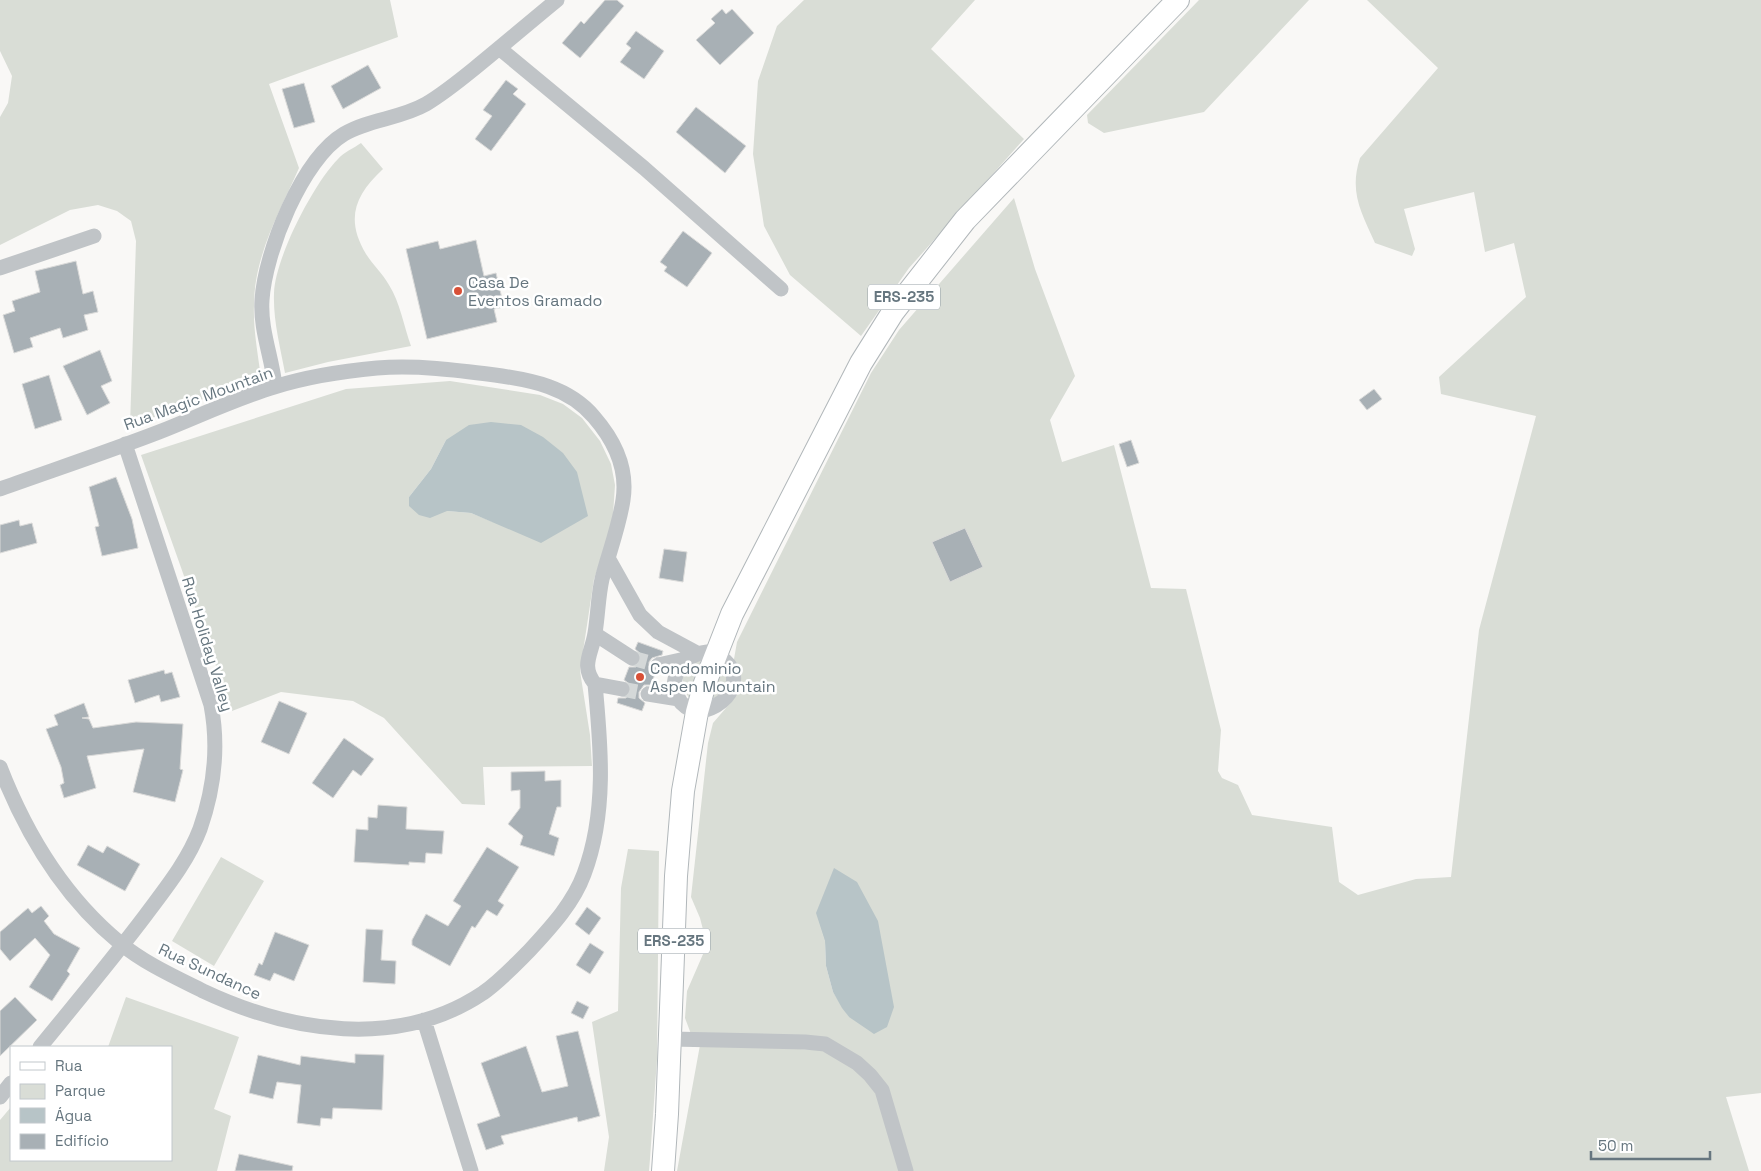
<svg xmlns="http://www.w3.org/2000/svg" width="1761" height="1171" font-family="'Space Grotesk',sans-serif">
<style>
.green{fill:#d9ddd6;fill-rule:evenodd}
.water{fill:#b7c4c7}
.building{fill:#a8b0b5;stroke:#dadad9}
.lines{fill:none;stroke-linecap:round;stroke-linejoin:round}
.minor-tunnel{stroke:#d4d8d8;stroke-width:15;stroke-dasharray:15 8;stroke-linecap:butt}
.primary-casing{stroke:#b1b7ba;stroke-width:24}
.minor{stroke:#c0c4c7;stroke-width:15}
.primary{stroke:#fff;stroke-width:22}
.poi-dot{fill:#d85037;stroke:#fff;stroke-width:2}
.labels{text-anchor:middle;stroke-width:5;stroke-linejoin:round;paint-order:stroke}
.shield{fill:#fff;stroke:#949fa5;stroke-width:1}
.shield-label{font-size:15px;font-weight:bold;fill:#66767f}
.poi-label{font-size:16px;fill:#66767f;stroke:#fff;text-anchor:start}
.street-label{font-size:16px;fill:#66767f;stroke:#fff}
</style>
<rect width="100%" height="100%" fill="#f9f8f6"/>
<path class="green" d="M0,0h390l8,37 -129,47 30,84c-19,43 -45,88 -45,137 -1,24 4,49 7,73l-131,48 6,-185 -5,-20 -14,-10 -19,-6 -28,5 -70,35v-128l8,-14 4,-27 -12,-25z
M804,0h171l-44,49 93,90 -115,129 -48,68 -71,-61 -26,-49 -11,-72 5,-73 19,-55z
M1199,0h110l-105,112 -100,21 -16,-10 -1,-8z
M1367,0h394v1093l-35,4 23,74h-838l-26,-83 -40,-38 -154,-16 -6,-16 2,-27 20,-46 -7,-27 -9,-21 17,-154 5,-20 19,-22 5,-9 -3,-33 3,-17 134,-269 28,-43 115,-132 21,71 40,107 -25,44 12,42 52,-17 37,143 35,1 35,141 -3,41 4,7 16,7 14,30 80,12 7,55 19,13 58,-16 35,-2 28,-247 57,-214 -95,-22 -2,-17 87,-80 -12,-54 -29,9 -11,-60 -70,17 11,40 -3,7 -37,-13c-14,-31 -26,-51 -15,-85l78,-90zM816,913l33,104 -16,-25 -7,-26 -1,-25z
M361,143l22,26c-28,26 -38,50 -17,85 7,11 17,20 23,31 11,17 15,42 22,61l-83,16 -43,11c-5,-27 -12,-53 -11,-80 1,-35 40,-110 64,-134 6,-7 16,-11 23,-16z
M450,381l90,14 23,9 19,14 18,23 11,23 4,21 -2,30 -4,21 -15,43 -14,92 10,64 2,31 -109,1 2,38 -23,-1 -78,-86 -31,-17 -72,-9 -49,19 -91,-256 205,-66zM446,440l47,82 -22,-9 -24,-2 -38,-14 22,-28z
M703,659l-13,40c-14,-18 -7,-32 13,-40z
M722,665l4,7 2,13 -19,19z
M628,849l31,2 -2,208 -7,100 -1,12h-45l5,-34 -17,-115 26,-11 3,-123z
M221,857l43,24 -50,85 -42,-25z
M126,997l113,40 -25,72 17,7 -14,55h-217v-51l11,-13v53h160v-113h-63z
M700,1045l125,5 30,16 21,26 24,79h-223z"/>
<path class="water" d="M491,422l30,3 22,12 20,16 14,19 11,44 -47,27 -70,-30 -24,-2 -17,7 -11,-3 -10,-9v-9l22,-28 15,-29 23,-15z
M834,868l23,14 21,39 16,86 -7,20 -13,7 -25,-17 -7,-9 -9,-16 -7,-26 -1,-25 -9,-28z"/>
<path class="building" d="M605,0h12l7,6 -44,52 -18,-15 19,-22 3,3z
M722,9l4,5 6,-5 22,24 -34,32 -24,-25 19,-17 -4,-4z
M636,31l28,20 -20,28 -24,-17 11,-14 -5,-4z
M368,65l13,23 -38,21 -12,-23z
M506,80l12,9 -5,5 13,10 -35,47 -16,-12 17,-23 -9,-6z
M304,83l11,39 -21,6 -12,-39z
M696,107l50,39 -21,27 -49,-41z
M683,231l29,22 -25,34 -23,-16 3,-4 -7,-5z
M476,240l8,36 12,-3 8,34 -10,2 3,13 -70,17 -21,-90 32,-8 2,8z
M76,261l7,33 10,-3 5,21 -14,3 4,15 -25,8 -3,-10 -30,10 3,9 -19,6 -11,-38 12,-4 -3,-10 28,-9 -5,-21z
M100,350l12,31 -11,5 9,17 -23,12 -24,-49z
M49,375l13,45 -27,9 -13,-45z
M1374,389l8,10 -15,11 -8,-10z
M1131,440l8,23 -12,4 -8,-23z
M116,477l16,42 6,29 -36,8 -7,-29 4,-1 -10,-39z
M19,520l1,6 12,-3 5,20 -37,10v-28z
M965,528l18,39 -33,15 -18,-40z
M664,549l23,3 -4,30 -24,-4z
M638,642l25,9 -1,4 -10,3 -3,4v5l6,7 -4,11h-7l-5,7v6l6,5 -3,8 -25,-8 1,-5h8l5,-7v-6l-7,-5 5,-13h7l4,-4 1,-9 -6,-5z
M164,670l1,4 7,-2 8,25 -19,5 -2,-7 -24,8 -7,-23z
M279,701l28,12 -18,41 -28,-12z
M84,703l5,14 -7,1 7,1 4,9 43,-6 47,2 -3,45 3,1 -8,32 -42,-10 11,-43 -57,7 9,32 -32,10 -4,-13 4,-2 -3,-16 -15,-38 12,-4 -4,-10z
M344,738l30,21 -13,17 -8,-6 -20,28 -21,-15z
M545,771v10l16,-1v27h-4l-8,27 10,4 -5,18 -34,-11 3,-9 -15,-12 12,-16v-18l-9,1v-19z
M378,805l29,2 -1,22 38,2 -2,23 -16,-1 -1,10 -16,-1v3l-55,-3 2,-33 12,1v-13l9,1z
M88,845l15,8 4,-7 33,18 -15,27 -48,-26z
M487,847l32,20 -21,34 6,4 -7,11 -10,-6 -12,18 -3,-2 -22,40 -38,-21v-5l14,-26 22,12 13,-20 -8,-5z
M41,906l8,10 -5,5 10,13 26,14 -13,23 3,3 -18,27 -23,-14 21,-32 -15,-17 -25,23 -10,-12v-17l28,-24 4,5z
M587,907l14,11 -12,17 -14,-11z
M366,929l17,1 -2,30 15,1 -1,23 -32,-2z
M275,932l34,13 -15,36 -20,-8 -4,8 -16,-6 5,-12 3,2z
M590,943l14,9 -14,22 -14,-9z
M15,997l22,23 -37,36v-45z
M577,1001l12,6 -6,12 -12,-6z
M578,1031l22,85 -22,6 -1,-5 -76,19 3,8 -18,6 -9,-26 23,-8 -19,-53 45,-17 16,46 26,-6 -12,-50z
M355,1054l29,1 -2,55 -49,-2 -1,11 -11,-1 -1,8 -23,-3 4,-38 -24,-3 -4,17 -24,-6 9,-38 42,10 1,-9 54,7z
M239,1154l54,12 -1,5h-57z"/>
<g class="lines">
<path class="minor-tunnel" d="M632,658l26,7
M622,689l26,5"/>
<g class="primary-casing">
<path id="primary" d="M663,1171l4,-57 9,-238 7,-85 14,-79 8,-29 27,-69 129,-251 32,-51 72,-92 213,-220"/>
</g>
<path class="minor" d="M499,48l145,120 137,121
M0,268l94,-32
M275,386c-3,-29 -15,-56 -13,-86 3,-48 40,-141 82,-166 25,-15 56,-15 82,-30 17,-10 33,-23 49,-36 27,-22 54,-45 82,-68
M0,489c53,-19 107,-37 159,-57 38,-15 76,-33 115,-45 32,-10 70,-16 103,-19 40,-3 79,2 118,7 36,5 74,12 99,42 20,23 34,51 29,83 -4,27 -14,52 -21,79 -4,18 -4,36 -7,54 -3,20 -15,33 0,51 6,63 12,129 -11,190 -11,30 -34,54 -55,77 -15,15 -29,30 -46,42 -85,57 -193,39 -280,-2 -28,-14 -59,-28 -83,-48 -56,-46 -94,-109 -120,-176
M608,558l32,57 18,17 39,21
M595,634l37,24
M707,652c42,10 31,54 -10,60 -37,-11 -25,-57 10,-60z
M658,665l27,-6
M595,684l27,5
M648,694l31,5
M424,1020l47,151
M671,1039l134,3 20,2 32,19 13,12 12,15 24,81
M40,1047c35,-43 71,-86 105,-131 20,-27 43,-55 55,-87 14,-40 19,-82 11,-124l-86,-261
M0,1097l11,-14"/>
<use href="#primary" class="primary"/>
</g>
<g class="poi-dot">
<circle cx="458" cy="291" r="5"/>
<circle cx="640" cy="677" r="5"/>
</g>
<g class="labels">
<g class="shield">
<rect x="868" y="284.5" width="72" height="25" rx="4"/>
<rect x="638" y="928.5" width="72" height="25" rx="4"/>
</g>
<g class="shield-label">
<text x="904" y="302">ERS-235</text>
<text x="674" y="946">ERS-235</text>
</g>
<g class="poi-label">
<text x="468" y="288">Casa De<tspan x="468" dy="18">Eventos Gramado</tspan></text>
<text x="650" y="674">Condominio<tspan x="650" dy="18">Aspen Mountain</tspan></text>
</g>
<g class="street-label">
<text transform="translate(198 398) rotate(-20)" y="6">Rua Magic Mountain</text>
<text transform="translate(208 644) rotate(73)" y="6">Rua Holiday Valley</text>
<text transform="translate(210 971) rotate(25)" y="6">Rua Sundance</text>
</g>
</g>
<rect x="10" y="1046" width="162" height="115" fill="#ffffff" stroke="#c2c8cc"/>
<rect x="20" y="1062" width="25" height="8" fill="#ffffff" stroke="#c2c8cc"/>
<text x="55" y="1071" font-size="15" fill="#66767f">Rua</text>
<rect x="20" y="1084" width="25" height="15" fill="#d9ddd6" stroke="#c2c8cc"/>
<text x="55" y="1096" font-size="15" fill="#66767f">Parque</text>
<rect x="20" y="1108" width="25" height="15" fill="#b7c4c7" stroke="#c2c8cc"/>
<text x="55" y="1121" font-size="15" fill="#66767f">Água</text>
<rect x="20" y="1134" width="25" height="15" fill="#a8b0b5" stroke="#c2c8cc"/>
<text x="55" y="1146" font-size="15" fill="#66767f">Edifício</text>
<path d="M1591 1151v8h119v-8" fill="none" stroke="#66767f" stroke-width="2.5"/>
<text x="1598" y="1151" font-size="15" fill="#66767f" stroke="#ffffff" stroke-width="4" paint-order="stroke">50 m</text>
</svg>
